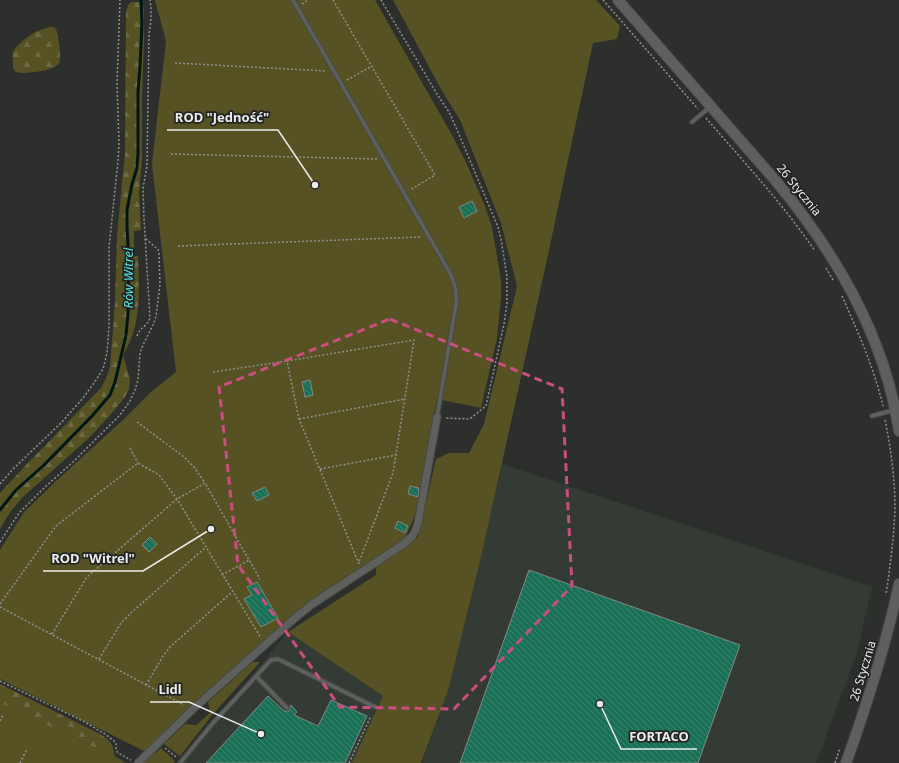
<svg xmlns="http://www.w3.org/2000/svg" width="899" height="763" font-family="'Noto Sans',sans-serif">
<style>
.built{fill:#343b34}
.green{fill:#565223}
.forest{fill:url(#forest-firs)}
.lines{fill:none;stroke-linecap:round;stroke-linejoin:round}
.stream{stroke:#001716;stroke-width:3}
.building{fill:url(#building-back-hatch);stroke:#848886}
.lane-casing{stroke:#484a48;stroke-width:5.5}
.street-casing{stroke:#484a48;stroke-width:9}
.secondary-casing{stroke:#484a48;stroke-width:12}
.path{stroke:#909290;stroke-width:1.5;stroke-dasharray:2 2;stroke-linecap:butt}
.lane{stroke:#5d605d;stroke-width:3.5}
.street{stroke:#5d605d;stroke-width:7}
.secondary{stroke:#5d605d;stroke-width:10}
.marked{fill:none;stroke:#cc4d7f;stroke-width:3;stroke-dasharray:8 5;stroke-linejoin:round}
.labels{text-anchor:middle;stroke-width:3.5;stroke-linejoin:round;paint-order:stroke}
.street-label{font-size:12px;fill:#eaebea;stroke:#222523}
.water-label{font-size:13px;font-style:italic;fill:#55e0d9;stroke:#222523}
.leader{fill:none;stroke:#eaebea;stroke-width:1.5}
.callout-dot{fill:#eaebea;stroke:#222523;stroke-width:1.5}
.callout-label{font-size:13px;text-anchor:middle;font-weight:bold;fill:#eaebea;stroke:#222523;stroke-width:3.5;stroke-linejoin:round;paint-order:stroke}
</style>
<defs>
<pattern id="forest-firs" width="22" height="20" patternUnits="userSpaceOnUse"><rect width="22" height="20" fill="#565223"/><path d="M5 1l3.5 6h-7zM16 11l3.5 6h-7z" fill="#6e6b43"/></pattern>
<pattern id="building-back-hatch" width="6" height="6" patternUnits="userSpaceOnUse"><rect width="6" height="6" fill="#197057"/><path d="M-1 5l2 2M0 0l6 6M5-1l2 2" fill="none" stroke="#3b856f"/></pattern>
</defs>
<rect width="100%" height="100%" fill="#2c2f2c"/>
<path class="built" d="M502,464l370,123 -16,69 -40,107h-394l26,-72 34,-138z
M288,632l95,64 -31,67h-173z"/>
<path class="green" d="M155,0h220l77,135 14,27 19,44 7,21 9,53v18l-4,40 -16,70 -44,-9 -18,100 -5,19 -10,22 -101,67 -159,144 -144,-72v-129l24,-38 31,-30 68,-62 27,-27 26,-21 -24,-208 14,-123z
M393,0h203l24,26 -3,13 -24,4 -25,117 -20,95 -66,298 -34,138 -27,72h-69l31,-67 -95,-64 88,-57v-8l42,-30 18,-78 13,-6h20l15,-29 33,-138 -16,-63 -41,-103 -18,-29z
M252,662h8l-47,52 -33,42 -16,-12 21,-20 11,1 14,-12 -2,-11z
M0,703l120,56 5,4h-125z
M161,748l14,13 -1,2h-32z"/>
<path class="forest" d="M132,2h7l4,3 1,7v29l-2,55v64l-3,33 2,37 -7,1v25h4c1,33 4,70 -15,99l7,25 -1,9 -4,8 -14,17 -20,22 -68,61 -13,15 -10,17v-36l26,-28 75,-77 6,-12 3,-9 5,-65 2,-67 8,-82 1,-141 2,-7z
M50,27h4l2,2c2,6 6,28 3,34 -4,8 -30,10 -39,10 -5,-1 -7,-3 -7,-8 0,-4 -1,-10 0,-13 2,-6 17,-17 22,-20 5,-2 10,-3 15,-5z
M0,684l100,50c11,7 13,10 15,23l-115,-54z"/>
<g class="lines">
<path class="stream" d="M0,510l16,-20 28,-25 48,-49 18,-21 5,-13 11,-47 2,-21 1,-46 -2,-42v-16l5,-26 5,-16 1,-15v-61l2,-26 2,-43 -1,-23"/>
</g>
<path class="building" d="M472,201l5,10 -13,7 -5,-11z
M310,380l3,15 -8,2 -3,-15z
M410,486l9,2 -1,9 -10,-3z
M265,487l4,8 -12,6 -5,-8z
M398,521l10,5 -3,7 -10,-5z
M150,537l7,7 -8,8 -7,-7z
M529,570l211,75 -42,118h-238z
M257,582l21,36 -17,9 -17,-28 8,-4 -5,-8z
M268,696l16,15h5l1,-3v-2l1,-1 6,7 -3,3 24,11 13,-26 36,16 -22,47h-139z"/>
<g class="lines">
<g class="lane-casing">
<path id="lane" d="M293,0l157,273c5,12 7,18 6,31l-19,113
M692,122l18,-15
M872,416l22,-6
M256,676l31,32
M180,763l33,-40 58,-63 7,-1 97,48"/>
</g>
<g class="street-casing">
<path id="street" d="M138,763l54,-53 103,-92 16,-13 91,-60c9,-7 13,-10 16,-22l19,-106"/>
</g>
<g class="secondary-casing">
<path id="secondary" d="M618,0l157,180c61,73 110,156 124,251
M846,763c21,-59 40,-118 53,-179"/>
</g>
<path class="path" d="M333,0l102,175 -25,15
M381,0l56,94 12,18 9,20 40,95 3,12 6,38v26l-3,21 -18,82 -15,12 -3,1 -23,-1
M603,0l95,109
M302,4l6,-4
M175,63l151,8
M347,80l25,-14
M706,118c37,43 77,86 109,133
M171,154l206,5
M178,246l243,-9
M826,268l7,12
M842,296c16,36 32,72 41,110
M137,336c3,-9 10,-9 13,-18l-6,-99 -1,-31 4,-22 2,-132c2,-12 3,-22 1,-34
M213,372l74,-11
M299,419l106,-20
M885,420c6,29 10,59 10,89 -1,29 -5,57 -9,86
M137,422l47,35 10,10 11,16
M130,448l8,15
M320,469l76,-14
M0,484l13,-15 49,-47 21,-24 11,-15 9,-14 4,-16 2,-26v-79l9,-87 1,-18 -2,-59 3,-84
M0,542l19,-29 26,-26 28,-25 47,-47 10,-14 5,-11 3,-10 2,-27 3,-8 11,-22 2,-7 4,-32 -1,-30 -1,-5 -3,-2 -10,-9
M359,564l-60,-145 -12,-58 127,-21 -21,133 -34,89
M222,575l27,-15 11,19
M0,604l56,-78 82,-63 21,12 18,24 84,139
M0,607l184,98
M52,634l35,-57 90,-78 28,-16 44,77
M99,659l22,-36 11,-11 74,-65
M0,681l83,40 22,13 9,7 2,3v6l2,3 13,7
M146,685l17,-29 7,-9 62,-55
M0,721l3,-6
M165,748l11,9
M20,763l7,-14
M349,763l22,-47
M835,763l5,-15"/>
<use href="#lane" class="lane"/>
<use href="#street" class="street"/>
<use href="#secondary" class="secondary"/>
</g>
<path class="marked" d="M390,319l172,70 10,197 -118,123 -114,-2 -102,-142 -19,-178z"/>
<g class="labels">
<g class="street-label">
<text transform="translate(799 190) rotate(51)" y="4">26 Stycznia</text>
<text transform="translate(863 671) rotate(-73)" y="4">26 Stycznia</text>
</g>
<g class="water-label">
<text transform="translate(128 278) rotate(-90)" y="5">Rów Witrel</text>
</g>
</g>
<path class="leader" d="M315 185L278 130H167M211 529L143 571H43M261 734L189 702H150M600 704L621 749H697"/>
<g class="callout-dot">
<circle cx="315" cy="185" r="4"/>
<circle cx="211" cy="529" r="4"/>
<circle cx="261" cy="734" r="4"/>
<circle cx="600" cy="704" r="4"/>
</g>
<g class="callout-label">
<text x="222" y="122">ROD "Jedność"</text>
<text x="93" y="563">ROD "Witrel"</text>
<text x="170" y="694">Lidl</text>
<text x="659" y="741">FORTACO</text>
</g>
</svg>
